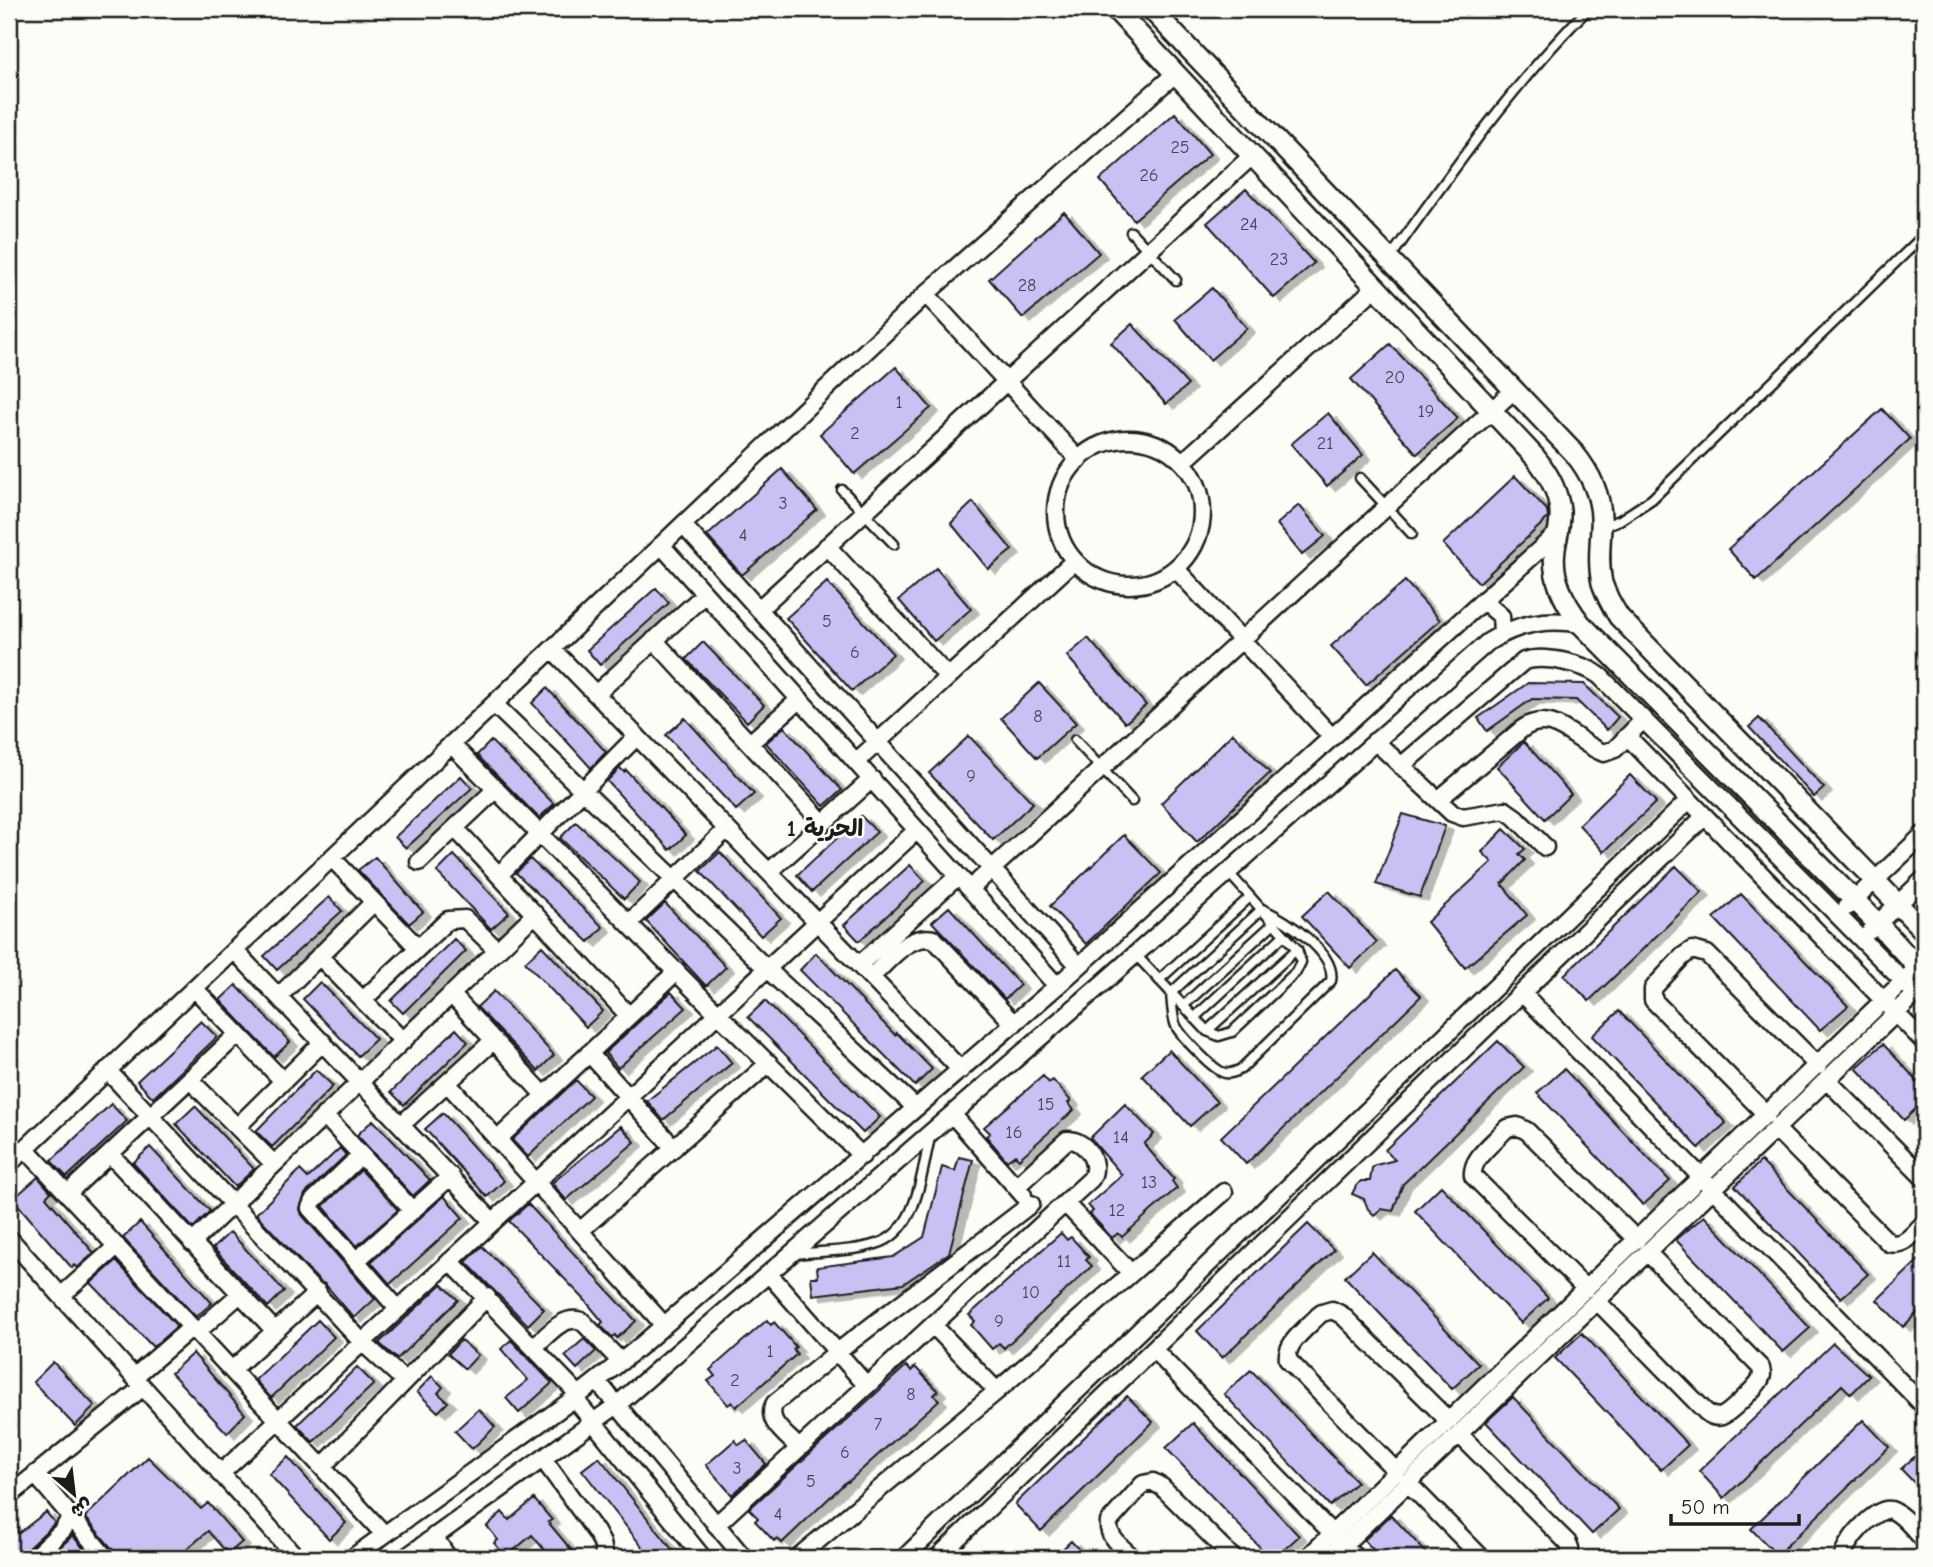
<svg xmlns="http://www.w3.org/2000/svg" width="1933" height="1567" font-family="'Comic Neue','Playpen Sans Arabic',sans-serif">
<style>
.building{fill:#c9c1f3;stroke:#1c1c1c;stroke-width:2;filter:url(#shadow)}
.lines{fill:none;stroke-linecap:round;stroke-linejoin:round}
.service-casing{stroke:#1c1c1c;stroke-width:13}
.minor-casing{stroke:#1c1c1c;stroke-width:21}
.tertiary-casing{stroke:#1c1c1c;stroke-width:24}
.service{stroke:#fdfcf7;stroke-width:8}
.minor{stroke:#fdfcf7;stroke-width:16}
.tertiary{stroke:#fdfcf7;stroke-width:19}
.labels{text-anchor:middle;stroke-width:5;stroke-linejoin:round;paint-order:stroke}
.number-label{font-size:18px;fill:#474552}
.neighbourhood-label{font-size:23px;font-weight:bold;fill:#1c1c1c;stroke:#fdfcf7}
</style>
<defs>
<filter id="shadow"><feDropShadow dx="8" dy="4.5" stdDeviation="0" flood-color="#0004"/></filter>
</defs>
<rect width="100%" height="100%" fill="#fdfcf7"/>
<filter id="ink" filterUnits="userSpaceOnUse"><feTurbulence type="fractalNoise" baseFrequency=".0143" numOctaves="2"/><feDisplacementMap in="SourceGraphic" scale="14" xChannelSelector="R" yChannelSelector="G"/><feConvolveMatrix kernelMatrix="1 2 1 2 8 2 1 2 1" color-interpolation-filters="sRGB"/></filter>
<g filter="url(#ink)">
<path class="building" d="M1175,113l35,41 -76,66 -34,-40z
M1246,189l68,74 -40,35 -67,-75z
M1064,212l35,41 -76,65 -34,-39z
M1212,288l35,40 -37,32 -35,-41z
M1132,324l56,61 -22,19 -55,-61z
M1390,344l68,74 -41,36 -66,-75z
M896,367l35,41 -77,66 -34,-40z
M1882,409l28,30 -154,141 -28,-31z
M1328,413l35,42 -36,31 -36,-42z
M782,469l35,41 -75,65 -35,-39z
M1515,476l32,34 1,8 -69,65 -36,-39z
M973,502l39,48 -24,19 -37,-46z
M1299,505l26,31 -23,19 -25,-31z
M936,568l35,41 -37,32 -35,-41z
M1405,581l35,39 -74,65 -35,-39z
M827,582l66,72 -41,37 -66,-73z
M656,588l13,15 -69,62 -13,-15z
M1088,638l58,67 -21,18 -58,-67z
M703,642l61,63 -17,17 -61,-63z
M1039,683l37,40 -39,35 -36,-40z
M1528,683l56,1 34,33 -11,13 -31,-30 -44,-1 -45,32 -9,-13z
M547,688l59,64 -15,16 -59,-65z
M685,718l69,76 -18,16 -70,-75z
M1759,718l65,70 -10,9 -65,-70z
M784,727l58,63 -18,16 -58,-63z
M1233,733l37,40 -73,69 -36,-39z
M969,736l64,67 -40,37 -64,-67z
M491,741l63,63 -15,14 -62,-63z
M1524,742l47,52 -26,25 -48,-52z
M620,768l4,4 2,-2 60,65 -16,15 -63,-69z
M1630,775l26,27 -52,50 -25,-27z
M461,776l11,12 -66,60 -11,-11z
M1403,814l42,12 -25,71 -44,-13z
M861,816l16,16 -65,60 -15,-17z
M576,822l64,60 -16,17 -64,-61z
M1504,829l21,20 -6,5 6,6 -23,24 25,31 -62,53 -38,-46 65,-60 -10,-10z
M1124,835l37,38 -75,71 -36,-38z
M720,852l61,66 -20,18 -61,-65z
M454,855l55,58 -18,16 -54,-57z
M375,857l48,55 -14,12 -51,-54z
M530,859l73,68 -14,15 -73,-69z
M910,865l15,16 -66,60 -15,-16z
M1676,866l26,26 -113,109 -25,-26z
M1329,891l48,51 -27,26 -48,-52z
M1741,894l107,112 -28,24 -106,-112z
M329,897l13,14 -65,59 -13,-14z
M665,903l61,64 -20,19 -60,-65z
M949,907l71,78 -15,14 -73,-77z
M454,939l12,12 -63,62 -12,-12z
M542,946l61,65 -17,16 -61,-65z
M816,953l79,82 2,-2 35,36 -17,17 -115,-116z
M1395,970l26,26 -175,168 -25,-27z
M320,982l56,57 -18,17 -55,-57z
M236,985l54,57 -16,15 -54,-57z
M494,991l60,64 -16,16 -61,-64z
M671,992l15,16 -68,60 -13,-15z
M765,1001l115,116 -17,16 -115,-116z
M1619,1011l107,112 -27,25 -107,-112z
M201,1021l16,16 -64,61 -16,-17z
M456,1029l12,13 -64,63 -13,-13z
M1498,1041l26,26 -121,117 -10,27 -12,-2 -7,6 -6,-6 -4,-10 -12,-5 4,-8 5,-5h9l2,-13 4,-3 19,-5 -10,-10z
M1883,1044l41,44v13l-20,19 -48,-52z
M717,1045l15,18 -69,57 -16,-19z
M1169,1050l48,52 -27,24 -48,-51z
M1564,1069l106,112 -27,24 -106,-112z
M316,1070l17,16 -61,61 -16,-16z
M1043,1076l6,7 4,-3 18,21 -3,2 6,7 -55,49 -4,-4 -8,6 -21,-25 4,-3 -6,-6z
M576,1080l15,16 -63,61 -16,-17z
M111,1104l16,17 -60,56 -16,-16z
M1125,1104l29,30 -10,10 30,35 -2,2 5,7 -55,49 -4,-4 -6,5 -22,-24 3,-3 -5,-6 34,-30 -32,-37z
M195,1106l59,63 -19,18 -59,-63z
M443,1113l61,68 -17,16 -62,-68z
M373,1120l57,60 -17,16 -56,-61z
M621,1126l14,16 -69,58 -14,-17z
M150,1147l60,64 -17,17 -60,-65z
M340,1148l6,7 -41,39 -5,15 2,6 73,84 -21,19 -29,-34 -5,-2 -64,-68 44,-44 8,8z
M959,1157l14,3 -24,93 -46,31 -90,11 -2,-18h7l-1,-10 76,-10 31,-20 18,-70 13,4z
M1761,1161l107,113 -27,24 -106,-112z
M361,1170l37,40 -41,36 -34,-40z
M38,1177l13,15 -5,5 48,56 -17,15 -3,-3 -2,3 -59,-69z
M1441,1186l107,112 -27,25 -106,-112z
M444,1196l19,22 -73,66 -19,-22z
M528,1204l108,117 -19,17 -2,-3 -3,2 -12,-12 3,-3 -19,-23 -75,-78z
M1704,1216l106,112 -27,24 -107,-112z
M140,1222l72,81 -16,14 -73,-79z
M1308,1224l26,26 -112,108 -25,-27z
M230,1232l54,59 -16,16 -55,-59z
M1061,1233l6,7 4,-3 18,20 -3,3 6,6 -88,82 -5,-5 -7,6 -21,-24 4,-4 -6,-6z
M482,1246l62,63 -16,16 -62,-63z
M1372,1252l107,112 -27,25 -107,-112z
M1924,1255v51l-21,21 -26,-27z
M116,1261l61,65 -24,21 -62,-64z
M442,1284l16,16 -61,59 -18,-16z
M318,1320l16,17 -63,61 -16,-18z
M767,1320l4,5 3,-3 22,25 -3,2 4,5 -61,53 -4,-5 -4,3 -20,-24 7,-5 -5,-6z
M1582,1333l106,112 -27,25 -106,-112z
M584,1339l12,12 -19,18 -12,-13z
M461,1340l17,15 -13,14 -17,-15z
M511,1340l41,43 -33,30 -13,-15 22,-18 -27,-31z
M1833,1343l36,33 -18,18 -9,-9 -118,113 -25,-27z
M193,1353l52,61 -18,19 -56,-60z
M53,1362l42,44 -20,20 -42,-44z
M906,1366l5,5 4,-4 23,24 -4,4 5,5 -91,82 -1,-1 -65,62 -5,-5 -3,3 -19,-20 3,-3 -9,-9z
M357,1367l17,17 -61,58 -16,-17z
M1251,1370l106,112 -27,24 -106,-112z
M432,1376l11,11 -5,6 10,9 -10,10 -21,-20z
M1127,1396l26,26 -112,109 -26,-27z
M1513,1397l106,112 -27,25 -106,-112z
M479,1409l16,18 -23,22 -17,-18z
M1863,1420l26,27 -112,108 -26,-26z
M1193,1423l106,113 -24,22h-5l-104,-110z
M735,1440l4,5 7,-5 20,24 -34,31 -26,-30z
M1924,1448v45l-23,-24z
M148,1457l53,52 7,-6 34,39 -14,12 -20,-23 -31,27h-61l-2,-7 -29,-34z
M288,1457l58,66 -17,16 -60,-65z
M599,1457l80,101h-28l-69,-88z
M534,1499l18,21 -4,2 30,36h-27l-19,-23 -26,22 -12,-14 4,-3 -11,-14 15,-14 7,8z
M46,1512l9,11 -29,27 -3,8h-14v-37l10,12z
M1391,1515l40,43h-50l-17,-18z
M72,1535l20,23h-44l22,-20z
M1071,1541l16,17h-34z"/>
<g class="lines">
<g class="service-casing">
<path id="service" d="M1131,232l45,48
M1390,258c60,-84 125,-176 198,-249
M1360,478l52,56
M842,490l52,54
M1601,527l19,-7 32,-21 272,-264
M1075,740l57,61
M1262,909c22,10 75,43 69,72l-90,88c-6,3 -10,5 -16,4 -11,-2 -44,-37 -49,-47 -4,-9 -4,-23 -5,-33z
M1135,954l72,77 12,5 13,-4 64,-60 5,-10 -4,-13 -70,-78
M1159,980l91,-83
M1183,1006l91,-83
M1194,1018l90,-83
M1207,1031l90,-82
M795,1254c26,-3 56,-2 81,-10 42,-12 45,-71 54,-106"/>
</g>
<g class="minor-casing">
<path id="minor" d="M926,294l153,166
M1056 512a73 73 0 1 1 146 0a73 73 0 1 1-146 0Z
M1183,462l193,-175
M683,525l396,441
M661,545l396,441
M827,546l121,131
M1176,569l156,168
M1480,603l8,2 13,11 1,17
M759,609l494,-454
M654,640l169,183
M552,649l409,421
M596,694l109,-100
M494,704l273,265 149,139
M1627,736l297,306
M1375,741l77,72 11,4 42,-7 10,7 30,30
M750,743l50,-44
M451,744l267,270 144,142
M856,762l218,-201
M1401,766l123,-105c20,-6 59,2 76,15l312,314
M1438,800l84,-71c31,-22 54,14 82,24l11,-4 29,-30
M455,828l174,188
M332,858l86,90
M419,862l77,-73
M769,872l103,-93
M499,875l138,-139
M970,889l544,-499
M1847,907l77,-73
M629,923l97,-93
M1871,930l53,-51
M234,950l259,272
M319,956l84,85
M859,965l99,-89
M871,977c17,-15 37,-44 63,-38l80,85
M194,988l89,93
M1522,993l402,413
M451,994l93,101
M279,996l95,-94
M363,1000l85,-80 17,-1 32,31
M589,1053l85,95
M107,1070l255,272 43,39
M190,1080l84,84
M1827,1080l97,98
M447,1083l217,242
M952,1114l71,81
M324,1115l89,96
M1767,1115l-114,-115v-11l3,-4 27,-29 9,-6 15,4 111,112
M401,1125l93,-85
M237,1127l86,-85
M1776,1129l113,114c16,4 25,-10 35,-20
M497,1140l180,-169
M25,1148l359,386
M110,1154l165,177
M361,1155l-48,46 -3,7 88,101
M9,1164l917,-870 250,-221
M68,1193l170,-159
M1065,1203l66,70
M580,1231l189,-168
M9,1238l288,320
M192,1243l343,-329
M356,1261l95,-85
M450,1261l129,134
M769,1274l98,112
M1586,1289l-113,-113c-2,-17 19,-32 30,-44l4,-4 10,-2 10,5 110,109
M61,1296l56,-50
M1597,1301l109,111c5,4 10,6 16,4 8,-3 34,-29 38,-36 3,-6 2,-6 1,-12l-113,-115
M933,1325l64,66
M197,1332l43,-38
M534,1347c13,-11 29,-33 48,-26l39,41
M1153,1349l203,209
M232,1370l86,-78
M134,1377l58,-50
M597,1381l147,177
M574,1398l129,160
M1459,1434l109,109 2,5v10
M799,1448c-12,-13 -35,-27 -24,-45l61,-50 195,-149
M543,1459l53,73 6,11 3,15
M322,1467l165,-170
M1397,1472l-109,-112c-3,-17 19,-32 30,-44l4,-3 10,-3 10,5 107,106
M35,1474l71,84
M220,1474l696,-643
M1408,1483l74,75
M9,1496l134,-109
M716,1525l375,-346c10,-16 -6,-40 -24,-39l-51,47
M434,1536l14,22
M33,1558l30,-28 8,-14
M352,1558l227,-163 59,-47 419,-362 503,-455
M405,1558l212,-153 486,-422 385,-341c30,-19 59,-24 93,-18
M797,1558l200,-167 227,-199
M904,1558l785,-758
M937,1558l768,-742
M1133,1558c-11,-11 -26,-20 -24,-36l34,-38 10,-2 9,5 71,71
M1307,1558l611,-591
M1330,1558l594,-572
M1843,1558c-1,-14 33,-52 48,-48 12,4 24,21 33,30"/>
</g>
<g class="tertiary-casing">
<path id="tertiary" d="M1115,9l420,448c13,16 23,33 25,54 1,13 -3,25 -5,38 -4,29 9,53 26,75l297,300 46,50
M1151,9l423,444c18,22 29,47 27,75 -1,19 -3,37 1,55 4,12 10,23 17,34l305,314"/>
</g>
<use href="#service" class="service"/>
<use href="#minor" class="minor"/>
<use href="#tertiary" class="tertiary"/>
</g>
</g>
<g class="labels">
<g class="number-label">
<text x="1180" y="153">25</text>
<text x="1149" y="181">26</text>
<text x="1249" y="230">24</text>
<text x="1279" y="265">23</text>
<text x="1027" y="291">28</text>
<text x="1395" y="383">20</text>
<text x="899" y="408">1</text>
<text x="1426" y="417">19</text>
<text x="855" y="439">2</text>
<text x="1325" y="449">21</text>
<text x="783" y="509">3</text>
<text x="743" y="541">4</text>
<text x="827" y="627">5</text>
<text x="855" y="658">6</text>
<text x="1038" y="722">8</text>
<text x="971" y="782">9</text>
<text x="1046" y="1110">15</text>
<text x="1014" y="1138">16</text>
<text x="1121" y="1143">14</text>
<text x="1149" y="1188">13</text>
<text x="1117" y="1216">12</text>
<text x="1064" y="1267">11</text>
<text x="1031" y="1298">10</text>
<text x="999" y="1327">9</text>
<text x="770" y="1357">1</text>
<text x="735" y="1386">2</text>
<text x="911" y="1400">8</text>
<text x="878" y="1430">7</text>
<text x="845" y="1458">6</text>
<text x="737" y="1474">3</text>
<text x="811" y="1487">5</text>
<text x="778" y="1520">4</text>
</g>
<g class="neighbourhood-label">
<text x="825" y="836">الحرية 1</text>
</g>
</g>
<rect width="1933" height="1567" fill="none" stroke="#fdfcf7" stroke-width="35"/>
<rect x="18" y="18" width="1898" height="1532" fill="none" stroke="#1c1c1c" stroke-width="2.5" filter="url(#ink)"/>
<g transform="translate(74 1494) rotate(152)" stroke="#fdfcf7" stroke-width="5" paint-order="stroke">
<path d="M0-5L12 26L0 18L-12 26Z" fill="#1c1c1c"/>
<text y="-10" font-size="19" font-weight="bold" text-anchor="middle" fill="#1c1c1c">ش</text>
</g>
<path d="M1671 1514v10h128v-10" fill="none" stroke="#1c1c1c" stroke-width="3.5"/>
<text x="1681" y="1514" font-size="21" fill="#1c1c1c" stroke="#fdfcf7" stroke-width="5" paint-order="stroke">50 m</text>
</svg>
